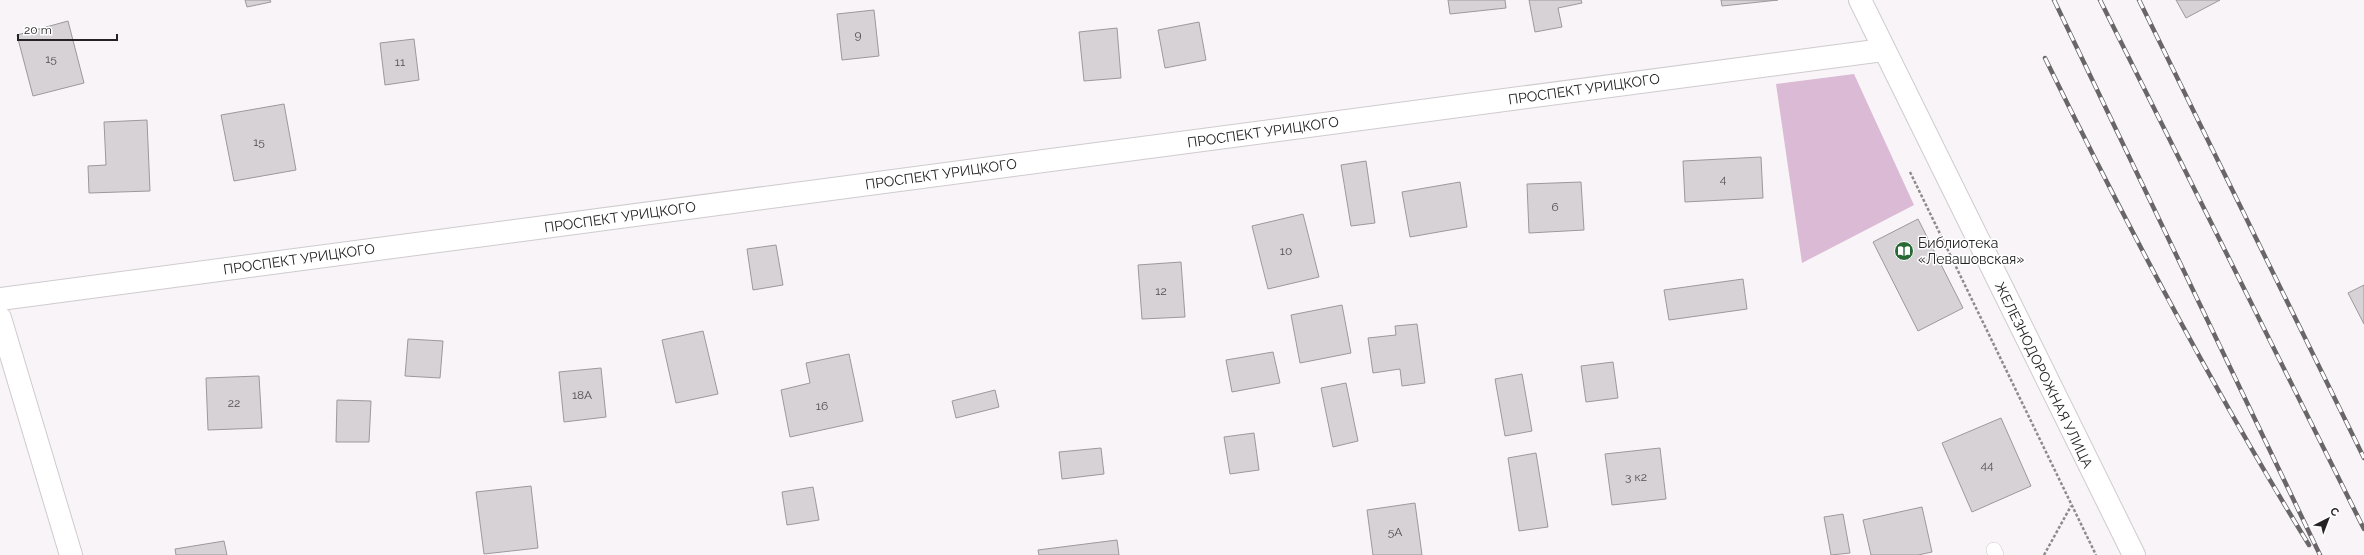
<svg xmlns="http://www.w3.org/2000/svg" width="2364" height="555" font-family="Raleway,sans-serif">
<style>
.green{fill:#dbbad5}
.building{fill:#d6d2d5;stroke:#9c989b}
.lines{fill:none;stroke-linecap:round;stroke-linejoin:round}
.service-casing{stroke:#cfcbce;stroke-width:16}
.minor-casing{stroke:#cfcbce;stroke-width:24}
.path{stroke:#8e8b8d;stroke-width:2.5;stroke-dasharray:3 2;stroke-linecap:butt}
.service{stroke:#fff;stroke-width:15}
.minor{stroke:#fff;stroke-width:22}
.rail-casing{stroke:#696668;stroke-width:4.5}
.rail{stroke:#fff;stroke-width:3;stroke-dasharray:9;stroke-linecap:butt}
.labels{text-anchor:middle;stroke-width:3;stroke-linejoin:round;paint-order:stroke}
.number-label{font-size:12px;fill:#504e50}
.street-label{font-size:14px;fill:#242223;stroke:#fff}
.poi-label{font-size:14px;fill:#242223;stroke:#fff;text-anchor:start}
</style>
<rect width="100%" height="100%" fill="#f8f4f7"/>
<path class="green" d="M1854,74l60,131 -112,58 -26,-179z"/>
<path class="building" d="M245,0h25l1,2 -24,5z
M1448,0h57l1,8 -56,6z
M1529,0h52l1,3 -24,5 4,19 -27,5z
M1721,0h57l-56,6z
M2176,0h44l-34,18z
M874,10l5,46 -37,4 -5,-46z
M68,21l16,62 -51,13 -16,-61z
M1199,22l7,38 -41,8 -7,-38z
M1117,28l4,50 -37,3 -5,-49z
M414,39l5,41 -34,5 -5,-42z
M284,104l12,66 -62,11 -13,-66z
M147,120l3,71 -61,2 -1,-27 18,-1 -2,-43z
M1761,157l2,41 -78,4 -2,-41z
M1366,161l9,62 -24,3 -10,-61z
M1460,182l7,45 -57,10 -8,-45z
M1581,182l3,48 -55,3 -2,-49z
M1303,214l16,63 -51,12 -16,-63z
M1918,219l45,89 -45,23 -45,-89z
M776,245l7,40 -30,5 -6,-41z
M1181,262l4,55 -43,2 -4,-54z
M1743,279l4,30 -78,11 -5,-30z
M2364,285v39l-16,-31z
M1342,305l9,48 -51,10 -9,-48z
M1417,324l8,59 -23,3 -2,-17 -27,4 -5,-35 28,-3 -1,-9z
M703,331l15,63 -42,9 -14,-63z
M408,339l35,2 -3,37 -35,-2z
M1273,352l7,31 -48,9 -6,-32z
M849,354l14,67 -73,16 -9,-47 29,-7 -4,-20z
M1613,362l5,36 -32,4 -5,-36z
M601,368l5,49 -42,5 -5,-50z
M1522,374l10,57 -27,5 -10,-57z
M259,376l3,52 -54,2 -2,-52z
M1346,383l12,58 -25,6 -12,-59z
M995,390l4,17 -43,11 -4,-17z
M337,400l34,1 -2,41h-33z
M2001,418l30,68 -59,26 -30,-69z
M1254,433l5,37 -29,4 -6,-37z
M1101,448l3,26 -42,5 -3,-27z
M1660,448l6,51 -54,6 -7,-51z
M1536,453l12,74 -29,4 -11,-73z
M531,486l7,62 -54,6 -8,-62z
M813,487l6,33 -32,5 -5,-33z
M1415,503l7,52h-49l-6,-45z
M1922,507l10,45 -14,3h-47l-8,-35z
M1843,514l7,39 -19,2 -7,-38z
M1117,540l2,15h-80l-1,-5z
M224,541l3,14h-51l-1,-6z"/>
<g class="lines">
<g class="service-casing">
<path id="service" d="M1994,550l2,5"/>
</g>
<g class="minor-casing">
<path id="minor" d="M1860,0l274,555
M0,299l1883,-249
M0,318l71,237"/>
</g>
<path class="path" d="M1910,172l186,383
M2044,555l27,-49"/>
<use href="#service" class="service"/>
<use href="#minor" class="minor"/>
<g class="rail-casing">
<path id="rail" d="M2054,0l266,555
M2100,0l264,529
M2139,0l225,458
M2045,58c81,166 167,329 264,487"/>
</g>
<use href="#rail" class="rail"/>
</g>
<defs>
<g id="library-disc" transform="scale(1)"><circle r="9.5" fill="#286a35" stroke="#fff"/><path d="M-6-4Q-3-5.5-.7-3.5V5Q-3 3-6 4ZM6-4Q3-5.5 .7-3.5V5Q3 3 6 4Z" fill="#fff"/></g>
</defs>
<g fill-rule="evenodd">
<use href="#library-disc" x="1904" y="251"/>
</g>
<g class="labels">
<g class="number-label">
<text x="858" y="39">9</text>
<text x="51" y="63">15</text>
<text x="400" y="66">11</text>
<text x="259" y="146">15</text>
<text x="1723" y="183">4</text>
<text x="1555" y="211">6</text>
<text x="1286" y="255">10</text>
<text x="1161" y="295">12</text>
<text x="582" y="399">18А</text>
<text x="234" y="407">22</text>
<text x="822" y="410">16</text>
<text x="1987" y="469">44</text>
<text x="1636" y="481">3 к2</text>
<text x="1395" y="536">5А</text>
</g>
<g class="street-label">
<text transform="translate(1584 89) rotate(-8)" y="5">ПРОСПЕКТ УРИЦКОГО</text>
<text transform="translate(1263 132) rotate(-8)" y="5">ПРОСПЕКТ УРИЦКОГО</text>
<text transform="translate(941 174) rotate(-8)" y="5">ПРОСПЕКТ УРИЦКОГО</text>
<text transform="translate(620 217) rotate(-8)" y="5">ПРОСПЕКТ УРИЦКОГО</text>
<text transform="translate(299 259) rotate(-8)" y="5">ПРОСПЕКТ УРИЦКОГО</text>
<text transform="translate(2044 375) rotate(64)" y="5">ЖЕЛЕЗНОДОРОЖНАЯ УЛИЦА</text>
</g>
<g class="poi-label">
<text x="1918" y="248">Библиотека<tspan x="1918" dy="16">«Левашовская»</tspan></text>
</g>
</g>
<g transform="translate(2328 519) rotate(42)" stroke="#ffffff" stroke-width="3" paint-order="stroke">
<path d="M0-3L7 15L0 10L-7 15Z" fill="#242223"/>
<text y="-6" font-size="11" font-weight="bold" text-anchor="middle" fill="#242223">С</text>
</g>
<path d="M18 34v6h99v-6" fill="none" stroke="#242223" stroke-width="2"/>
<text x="24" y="34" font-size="12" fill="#242223" stroke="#ffffff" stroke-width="3" paint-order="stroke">20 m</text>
</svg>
